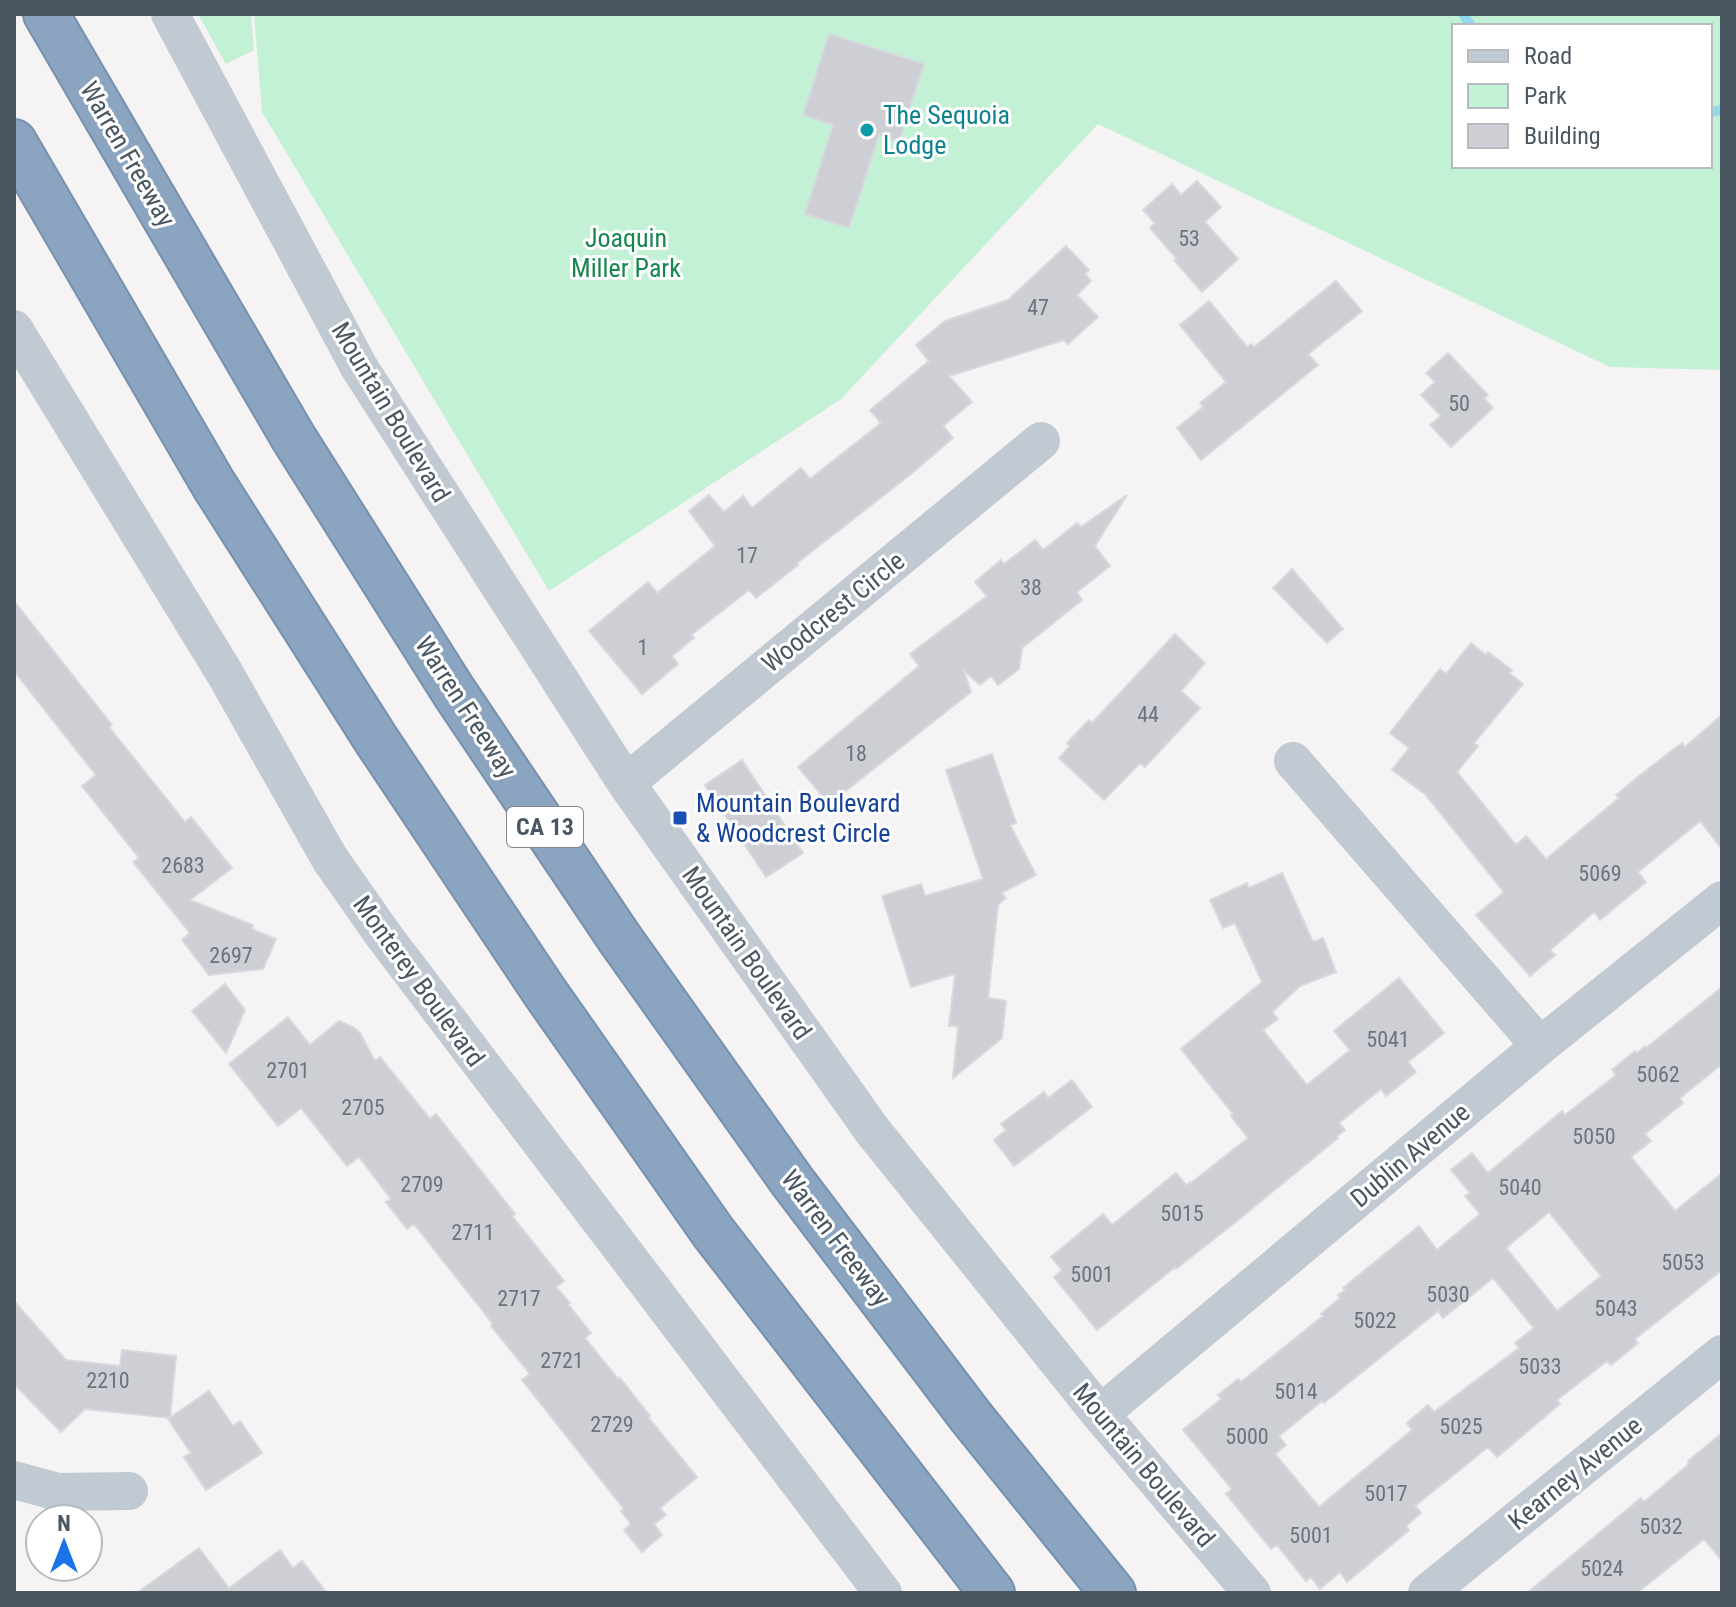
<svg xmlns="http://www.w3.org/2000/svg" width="1736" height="1607" font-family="'Roboto Condensed',sans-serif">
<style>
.green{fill:#c3f1d5;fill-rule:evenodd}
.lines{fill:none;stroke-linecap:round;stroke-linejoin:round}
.stream{stroke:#90daee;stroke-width:10}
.building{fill:#cdcfd5;stroke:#d7d9de;stroke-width:2;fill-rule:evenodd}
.highway-casing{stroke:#7690ad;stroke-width:48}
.minor{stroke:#c1cad2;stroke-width:38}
.highway{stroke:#8ba5c1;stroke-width:44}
.culture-dot{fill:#0f9aa8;stroke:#fff;stroke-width:3}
.transit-dot{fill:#1a4fb4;stroke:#fff;stroke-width:3}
.labels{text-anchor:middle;stroke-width:6;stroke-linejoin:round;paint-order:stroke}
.number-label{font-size:22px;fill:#6b747e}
.shield{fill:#fff;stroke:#808990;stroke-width:2}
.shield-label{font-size:24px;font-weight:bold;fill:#4a5661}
.culture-label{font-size:26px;fill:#0d838f;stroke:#fff;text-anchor:start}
.street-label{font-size:26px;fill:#4a5661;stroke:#fff}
.park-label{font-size:26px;fill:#17864f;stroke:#fff}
.transit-label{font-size:26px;fill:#164399;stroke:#fff;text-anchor:start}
</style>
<rect width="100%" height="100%" fill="#f5f3f3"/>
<path class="green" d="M198,14h53l3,36 -28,14z
M254,14h1468v356l-112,-3 -512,-243 -257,275 -292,192 -287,-479zM1454,26h256v140h-256z"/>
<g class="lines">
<path class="stream" d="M1463,14l8,12
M1710,112l12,-2"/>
</g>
<path class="building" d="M829,34l95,30 -25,77 -20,-6 -30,93 -44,-14 28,-89 -30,-10z
M1197,181l24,26 -16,15 33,37 -36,33 -28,-32 2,-2 -26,-30 5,-5 -12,-13 29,-26 9,11z
M1066,246l23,24 -4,4 6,7 -14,14 21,22 -30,27 -4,-4 -115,36 23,26 -29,24 10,12 -42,36 -114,89 1,2 -42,33 -7,-8 -58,45 3,3 -22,18 6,8 -36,30 -53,-63 59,-49 9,11 58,-47 -26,-35 20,-16 15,17 19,-16 9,12 49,-40 9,11 71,-56 -11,-13 59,-49 -13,-16 29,-24 63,-21z
M1336,281l26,30 -54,43 10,11 -117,95 -24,-32 26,-21 -3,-4 26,-21 -46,-57 29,-24 38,46 4,-3 3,3z
M1448,353l40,42 -4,3 9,10 -42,39 -21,-22 11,-9 -20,-21 14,-13 -9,-9z
M1127,495l-32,51 15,20 -33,26 5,8 -60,48 -3,21 -21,16 -7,-9 -11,9 -16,-14 7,21 -142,112 -31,-37 121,-101 -9,-12 77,-58 -12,-14 26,-22 3,4 31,-24 8,10 34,-27 4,4z
M1292,569l51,60 -16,14 -54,-55z
M14,601l98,124 -3,2 76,95 6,-5 41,51 -42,32 63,25 -1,4 24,10 -13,30 -54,6 -27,-35 8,-7 -57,-71 6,-4 -57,-72 14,-11 -82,-104z
M1175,634l30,29 -24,28 19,17 -55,59 -5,-4 -36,37 -45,-42 11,-12 -3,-3 22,-23 3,3z
M1471,643l15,12 2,-3 24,18 -3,3 14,11 -49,59 4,3 -21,26 59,73 10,-9 20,23 73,-61 -3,-3 23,-19 43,-33 3,4 37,-32v134l-22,-28 -62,51 8,10 -46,38 -6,-8 -44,38 5,5 -25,21 -54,-61 28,-23 -79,-98 -33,-24 17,-22 -19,-15 50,-64 6,5z
M992,754l24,69 -6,2 26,50 -35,18 5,5 -8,7 -10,93 18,3 -4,37 -49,40 5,-52h-9l6,-52 -44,13 -29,-91 39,-12 4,12 58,-17 -37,-109z
M742,760l61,93 -37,24 -61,-92z
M1282,873l31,69 10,-4 13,34 -36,14 -28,26 6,7 -15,11 44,55 43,-35 -16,-19 65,-53 45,55 -36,29 8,10 -30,24 -5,-7 -42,34 6,7 -8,6 1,2 -100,82 -62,49 -1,-2 -78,63 -43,-53 8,-7 -11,-13 52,-43 9,11 64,-52 10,12 4,-3 1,1 57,-45 -17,-22 2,-2 -52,-65 81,-67 -27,-59 -12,5 -13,-28 37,-17 2,5z
M225,984l20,26 -19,43 -34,-42z
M1722,987v77l-42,34 3,5 -38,31 6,7 -20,16 44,54 47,-38v97l-87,69 3,4 -27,22 -4,-4 -50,39 3,4 -63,53 -9,-10 -73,59 6,7 -15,13 3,4 -62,52 -7,-10 -20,17 -9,-12 -5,4 -29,-36 -6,4 -45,-55 6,-5 -49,-59 38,-31 -3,-4 20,-16 3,3 82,-66 -2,-2 19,-16 -2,-3 7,-5 -2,-2 76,-62 18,24 43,-36 -15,-18 5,-3 -19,-23 21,-17 16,20 74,-62 3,4 51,-40 -4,-5 23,-19 2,2 8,-7 1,2zM1549,1212l52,64 -44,35 -51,-63zM1493,1278l41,50 -19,15 4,5 -85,64 -6,-7 -21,18 5,7 -93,77 -44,-53 11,-9 -7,-9 43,-35 2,2 114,-92 5,7z
M288,1017l22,28 29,-24 14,6 7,6 15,28 5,-4 50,62 6,-5 79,100 -3,2 52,65 -8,6 14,16 -2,1 23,29 -6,5 33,41 2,-1 30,38 -2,1 49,60 -37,31 6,7 -12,9 8,11 -20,17 -18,-22 7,-6 -10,-13 3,-2 -102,-129 8,-6 -39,-48 2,-2 -79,-100 -7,5 -21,-27 5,-3 -32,-42 -12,9 -46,-58 -23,18 -49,-62z
M1072,1080l20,27 -78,59 -20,-26 12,-10 -5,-6 43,-32 4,6z
M14,1301l52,59 54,6 2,-16 54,6 -6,62 -85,-9 -24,23 -47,-48z
M209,1391l24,35 7,-5 22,32 -56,37 -22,-33 7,-4 -23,-34z
M1722,1433v128l-18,-22 -67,54h-110l114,-95 3,4 45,-38 -1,-3z
M199,1548l30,40 51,-38 13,18 9,-7 25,32h-190z"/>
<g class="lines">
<g class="highway-casing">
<path id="highway" d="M46,14l247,423 161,255 166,247 172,242 179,236 142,176
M14,142l200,343 163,256 167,250 169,241 279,361"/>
</g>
<path class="minor" d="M170,14l189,353 267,416 246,347 228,284 152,179
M14,329l210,343 106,187 54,77 499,657
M1293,761l247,285
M626,783l415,-342
M1100,1414l440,-368 182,-146
M14,1480l44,12 71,-1
M1427,1593l295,-239"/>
<use href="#highway" class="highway"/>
</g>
<circle class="culture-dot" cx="867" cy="130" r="8"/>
<rect class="transit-dot" x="672" y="810" width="16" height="16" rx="4"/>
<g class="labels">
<g class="number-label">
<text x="1189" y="246">53</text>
<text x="1038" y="315">47</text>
<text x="1459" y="411">50</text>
<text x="747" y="563">17</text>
<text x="1031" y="595">38</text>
<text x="643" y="655">1</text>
<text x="1148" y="722">44</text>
<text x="856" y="761">18</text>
<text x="183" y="873">2683</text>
<text x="1600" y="881">5069</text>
<text x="231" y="963">2697</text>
<text x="1388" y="1047">5041</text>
<text x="288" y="1078">2701</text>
<text x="1658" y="1082">5062</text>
<text x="363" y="1115">2705</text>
<text x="1594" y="1144">5050</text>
<text x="422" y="1192">2709</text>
<text x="1520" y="1195">5040</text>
<text x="1182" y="1221">5015</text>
<text x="473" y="1240">2711</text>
<text x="1683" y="1270">5053</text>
<text x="1092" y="1282">5001</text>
<text x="1448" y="1302">5030</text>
<text x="519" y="1306">2717</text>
<text x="1616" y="1316">5043</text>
<text x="1375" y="1328">5022</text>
<text x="562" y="1368">2721</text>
<text x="1540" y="1374">5033</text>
<text x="108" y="1388">2210</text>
<text x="1296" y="1399">5014</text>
<text x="612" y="1432">2729</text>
<text x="1461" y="1434">5025</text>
<text x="1247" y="1444">5000</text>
<text x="1386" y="1501">5017</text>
<text x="1661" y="1534">5032</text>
<text x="1311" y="1543">5001</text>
<text x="1602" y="1576">5024</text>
</g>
<rect class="shield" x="507" y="807" width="76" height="40" rx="6"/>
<g class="shield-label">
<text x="545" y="835">CA 13</text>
</g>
<g class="culture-label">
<text x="883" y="124">The Sequoia<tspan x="883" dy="30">Lodge</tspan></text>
</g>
<g class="street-label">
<text transform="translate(128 154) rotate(60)" y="9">Warren Freeway</text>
<text transform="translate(391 412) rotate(59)" y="9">Mountain Boulevard</text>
<text transform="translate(833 612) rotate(-39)" y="9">Woodcrest Circle</text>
<text transform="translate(466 707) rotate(57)" y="9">Warren Freeway</text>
<text transform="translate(747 953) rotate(55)" y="9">Mountain Boulevard</text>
<text transform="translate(419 981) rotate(54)" y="9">Monterey Boulevard</text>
<text transform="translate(1410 1155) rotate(-40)" y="9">Dublin Avenue</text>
<text transform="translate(836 1238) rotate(53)" y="9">Warren Freeway</text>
<text transform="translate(1144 1465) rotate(50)" y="9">Mountain Boulevard</text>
<text transform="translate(1575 1473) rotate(-39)" y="9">Kearney Avenue</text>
</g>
<g class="park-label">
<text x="626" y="247">Joaquin<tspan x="626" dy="30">Miller Park</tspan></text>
</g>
<g class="transit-label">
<text x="696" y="812">Mountain Boulevard<tspan x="696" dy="30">&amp; Woodcrest Circle</tspan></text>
</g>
</g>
<rect width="1736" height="1607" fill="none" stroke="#4a5661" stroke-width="32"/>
<rect x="1452" y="24" width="260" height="144" fill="#ffffff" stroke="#b7bbc0" stroke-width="2"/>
<rect x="1468" y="50" width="40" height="12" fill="#c1cad2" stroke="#b7bbc0" stroke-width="2"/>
<text x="1524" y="64" font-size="24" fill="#4a5661">Road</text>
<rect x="1468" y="84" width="40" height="24" fill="#c3f1d5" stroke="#b7bbc0" stroke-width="2"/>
<text x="1524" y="104" font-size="24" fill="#4a5661">Park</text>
<rect x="1468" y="124" width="40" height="24" fill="#cdcfd5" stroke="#b7bbc0" stroke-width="2"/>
<text x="1524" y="144" font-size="24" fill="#4a5661">Building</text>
<g transform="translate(64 1543)"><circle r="38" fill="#ffffff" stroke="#b7bbc0" stroke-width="2"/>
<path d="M0-6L14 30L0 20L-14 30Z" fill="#1a73e8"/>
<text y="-12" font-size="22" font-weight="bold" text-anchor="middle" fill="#4a5661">N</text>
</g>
</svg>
